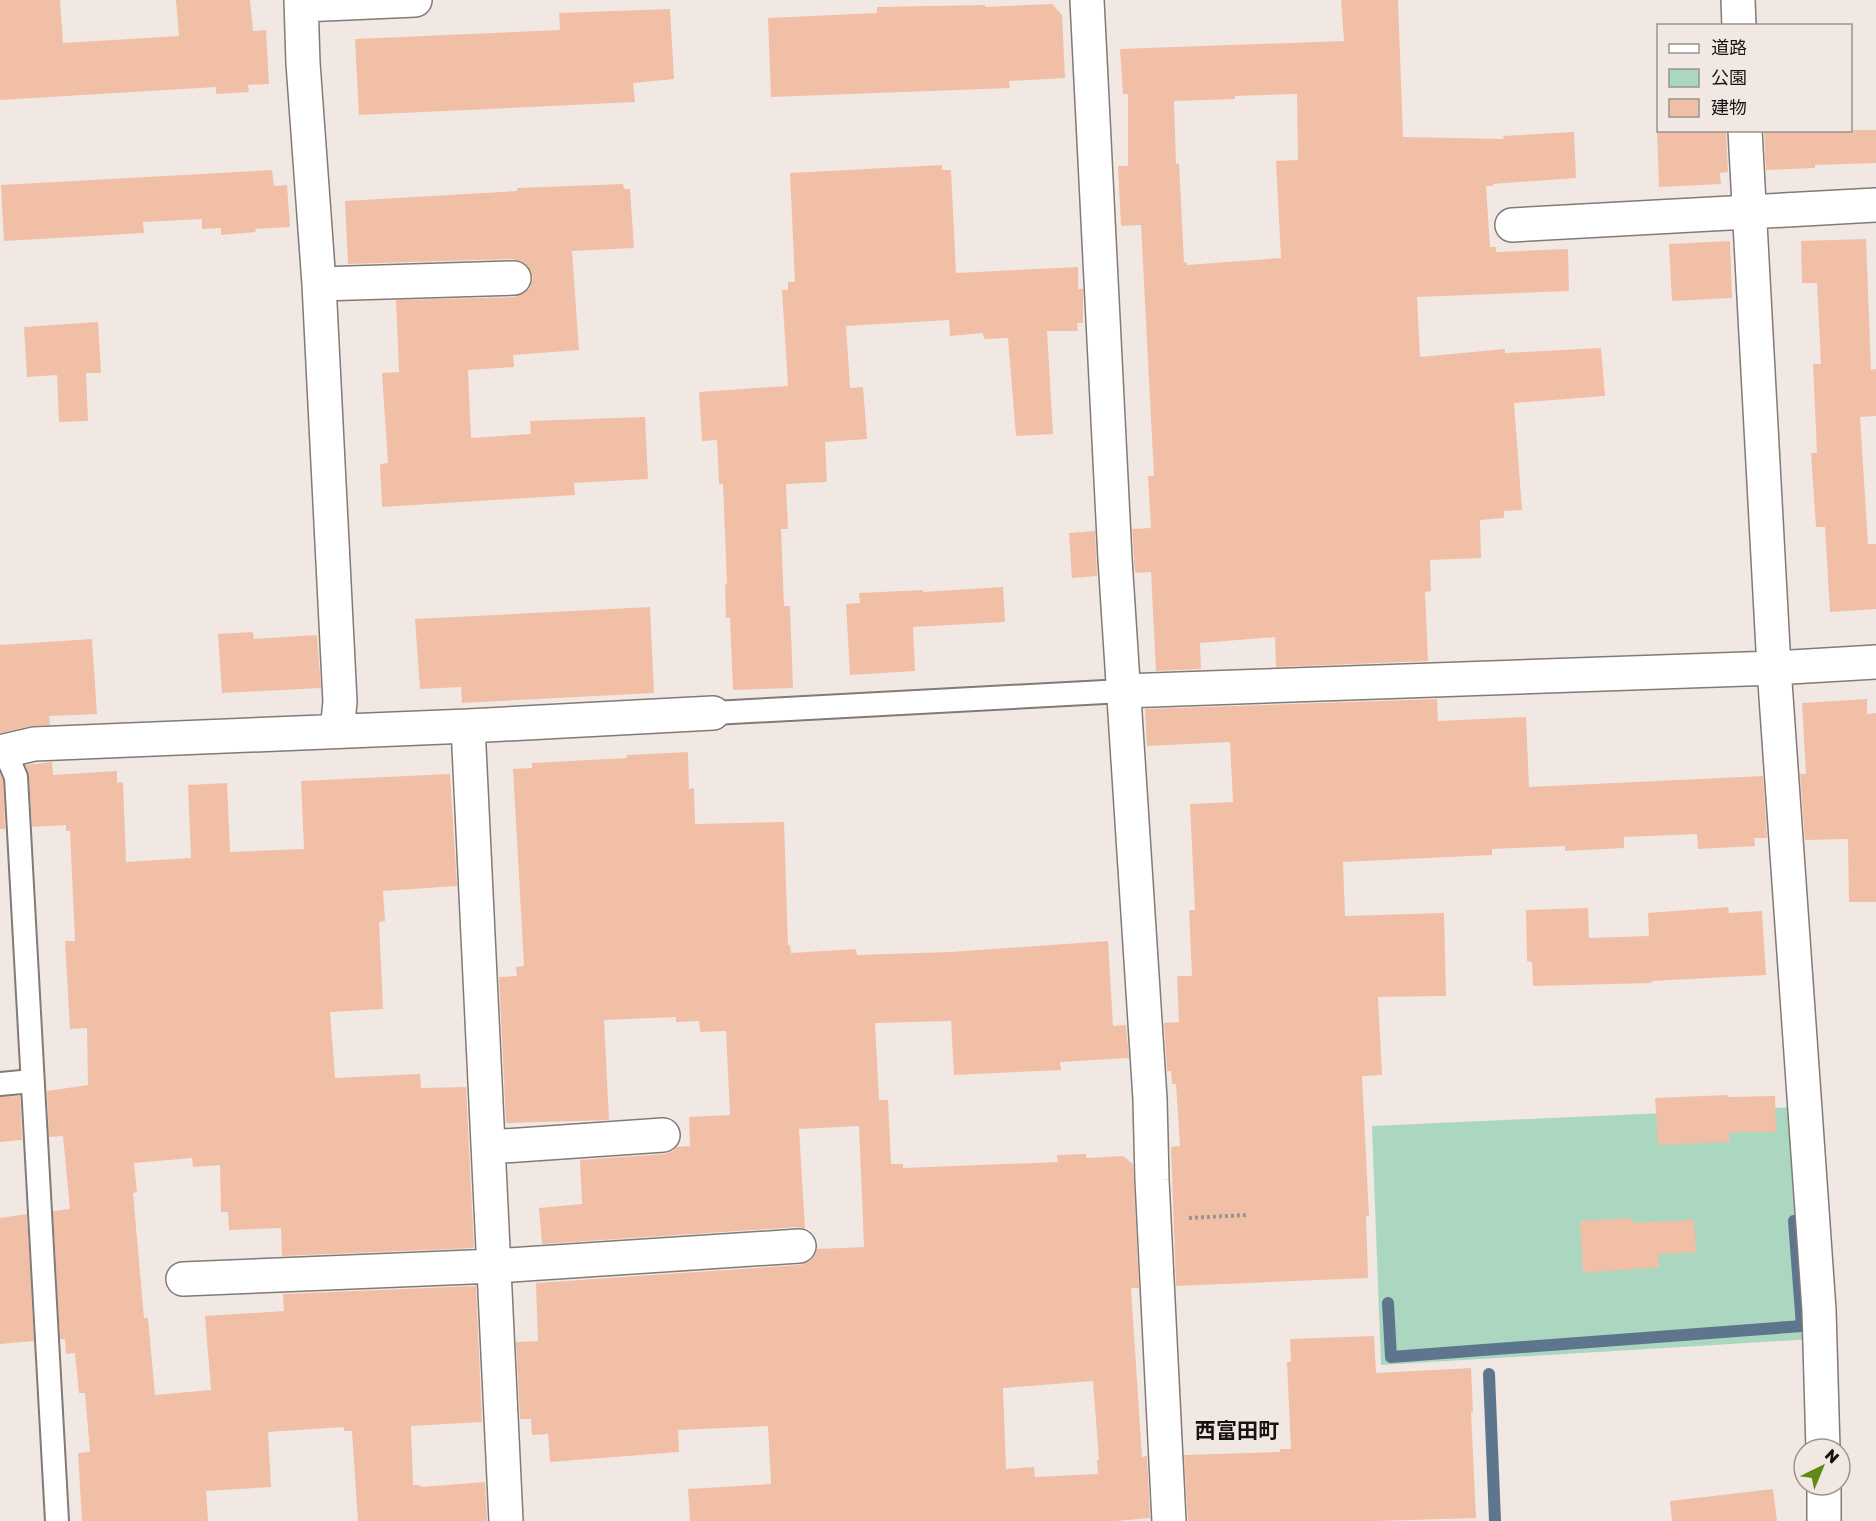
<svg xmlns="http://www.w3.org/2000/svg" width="1876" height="1521" font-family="'Golos Text','Noto Sans JP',sans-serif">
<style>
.green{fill:#abd7c1}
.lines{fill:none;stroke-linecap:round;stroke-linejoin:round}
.stream{stroke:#5d768e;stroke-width:12}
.building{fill:#f1bfa6;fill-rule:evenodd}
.lane-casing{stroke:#837975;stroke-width:26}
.street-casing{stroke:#837975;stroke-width:36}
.path{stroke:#9c9491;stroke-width:4;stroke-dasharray:3 3;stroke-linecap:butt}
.lane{stroke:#fff;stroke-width:22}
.street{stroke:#fff;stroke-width:33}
.labels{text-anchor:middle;stroke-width:5;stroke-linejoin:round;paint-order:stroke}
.quarter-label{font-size:21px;font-weight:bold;fill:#171311;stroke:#f2e8e3}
</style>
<rect width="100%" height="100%" fill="#f2e8e3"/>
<path class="green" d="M1797,1107l17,232 -433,26 -9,-239z"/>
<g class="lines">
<path class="stream" d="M1388,1303l3,54 411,-31 -8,-105
M1489,1374l6,147"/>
</g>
<path class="building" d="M0,0h60l3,43 116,-7 -3,-36h74l3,31 13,-1 3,54 -21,1 1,7 -33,2v-7l-216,13z
M1341,0h57l5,137 101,2 -1,-3 71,-4 2,46 -83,6v2h-7l4,61h6v5l72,-3 1,42 -152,6 3,60 85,-8v4l96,-5 4,48 -91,7 8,107 -18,1v7l-24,2 1,38 -51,2 1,31 -6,1 3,69 -152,6 -1,-30 -75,6 1,26 -45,2 -5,-99 -16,1 -1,-15 -2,-29 19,-1 -3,-52h6l-13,-251 -20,1 -3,-60h10v-72h-5l-3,-45 224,-8zM1297,94l1,66 -22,1 5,97 -94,7v-3l-3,1 -5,-100 -3,1 -2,-63 61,-2v-3z
M1052,4l10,11 3,63 -56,3 1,7 -239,9 -3,-79 109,-5v-6l108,-2v2z
M670,9l4,70 -41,4 2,19 -276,13 -4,-76 205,-9 -1,-17z
M1657,130h69l2,42 -8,1 1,11 -62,3z
M1764,130h112v33l-61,2v3l-49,2z
M942,165v5h9l5,103 122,-6v22h5v34h-6l1,8h-31l6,103 -37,2 -8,-98 -24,1 -1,-6 -33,3 -1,-16 -103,6 4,62 13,-1 4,52 -42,3 2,40 -41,2 2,45h-7l3,77h6l3,82 -60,2 -3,-72h-4l-1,-33 2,-1 -4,-100h-4l-2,-44 -15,1 -3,-49 89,-6 -6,-96h6v-8h7l-5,-109z
M272,170l2,16 13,-1 3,42 -35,2 1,3 -35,3v-7l-19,1v-10l-59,3 1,11 -140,8 -3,-56z
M623,184l1,5h6l4,59 -62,3 7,99 -66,5 1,12 -46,3 3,68 60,-4 -1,-13 115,-4 3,62 -74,4 1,12 -193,12 -2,-43 8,-1 -6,-90 17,-1 -3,-72 119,-3 8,-3 7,-7 3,-10 -3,-8 -7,-7 -10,-3 -165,5 -3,-63 172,-10v-3z
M1866,239l5,131 5,-1v47l-16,1 8,127h8v65l-46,3 -5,-85h-9l-5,-74h6l-4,-89h8l-4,-81h-15l-1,-42z
M1730,241l2,57 -60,3 -3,-57z
M98,322l3,51h-15l2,48 -29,1 -2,-47 -30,2 -3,-50z
M1095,531l2,45 -25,2 -3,-45z
M1003,587l2,35 -92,5 2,44 -65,4 -4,-71 14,-1 -1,-10 64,-3v2z
M650,607l4,86 -192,10 -1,-16 -41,2 -5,-70z
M253,632l1,7 63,-4 4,53 -99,5 -4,-59z
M92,639l5,75 -48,2 1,9 -20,1 -30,7v-88z
M1437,699l1,22 88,-4 3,70 234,-11 4,62h-13l1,8 -57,3 -1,-15 -73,3v11l-59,3v-5l-73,3v6l-149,7 2,54 99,-3 2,83 -68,1 4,78 -20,1 7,140h-3l2,62 -192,8 -5,-139 9,-1 -4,-62h-4l-1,-13h-4l-3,-48 15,-1 -2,-46h15l-3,-66h6l-5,-106 43,-2 -3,-60 -83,4 -2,-37z
M1867,699v15l9,-1v189h-27l-1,-63 -43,1 -5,-66h6l-4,-71z
M688,752l1,37 5,-1 1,36 89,-2 4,123h2l1,8 65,-4 1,6 93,-3 158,-11 5,85 13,-1 3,33 -69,4 1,8 -107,5 -3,-54 -76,2 4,77h9l3,64h12v4l155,-6 -1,-7 29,-1v4l37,-2 10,8 6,124h-8l11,169 5,-1 3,62 -34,3h-426l-2,-32 83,-5 -3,-58 -90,4 1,22 -129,10 -2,-28 -16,1 -1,-16h-11l-4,-77 22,-1 -2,-58 264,-18 10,-4 5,-6 2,-6 47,-2 -5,-121 -60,3 6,100 -7,-2 -256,17 -3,-36 43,-4 -2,-44 85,-6 8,-3 4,-4 13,-1 -1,-29 41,-2 -4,-84 -26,1 -1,-11 -23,1v-5l-72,3 5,100 -103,3 -7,-146 18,-1 -1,-9 8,-1 -11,-197 19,-1v-5l95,-5v-3zM1093,1381l6,79h-2l1,14 -63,3 -1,-10 -28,2 -3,-81z
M52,762l1,13 64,-4v12l6,-1 3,80 65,-4 -3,-73 39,-2 3,69 74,-3 -3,-68 149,-7 7,112 -74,5 2,30 -6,1 4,87 -53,3 5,66 85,-4 1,14 45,-1 8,161 -192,8 -1,-28 -52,2 -1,-18h-7l-1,-47 -27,2 -1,-9 -58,5 3,29 -4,1 11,125h4l7,77 56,-5 -6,-74 79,-5 -1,-17 193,-8 6,136 -71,4 2,59h7l1,2 64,-5 2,39h-129l-6,-90h-8v-4l-76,5 3,55 -65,4 2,30h-126l-4,-68 12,-1 -5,-59h-6l-4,-40 -9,1 -1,-15h-5l-7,-128 17,-2 -7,-73 -14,1 -2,-46 41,-6 -1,-57 -17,1 -5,-88h10l-5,-110h-4v-6l-34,2 -3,-51 -3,-11z
M0,774l3,6 2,49h-5z
M1728,907l1,6 33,-2 4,64 -115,6 1,2 -119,3 -1,-24 -5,-1 -1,-51 62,-2 1,30 60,-2 -1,-23z
M1728,1095v2l47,-1 1,36h-47l1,10 -72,3 -3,-47z
M20,1096l2,44 -22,2v-45z
M27,1214l7,127 -34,3v-126z
M1631,1218l1,5 62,-3 2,32 -38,2 2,13 -77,6 -3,-52z
M1374,1336l2,37 95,-5 2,44h-2l5,106 -98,3h-190l-4,-66 96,-3v-3h11l-4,-87h4l-1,-23z
M1773,1489l4,32h-105l-2,-20z"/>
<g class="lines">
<g class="lane-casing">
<path id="lane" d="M713,713l410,-22
M5,751l11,26 41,744
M0,1084l32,-3"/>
</g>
<g class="street-casing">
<path id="street" d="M301,0l2,63 16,221 21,418 -3,29
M1087,0l28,559 35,540 2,81 17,341
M1738,0l1,26
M302,5l113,-5
M1745,130l29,538 45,642 4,139
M1512,225l364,-20
M319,284l195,-6
M1123,691l651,-23 102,-6
M468,726l38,795
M0,752l34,-8 434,-18 245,-13
M489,1147l174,-12
M183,1279l312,-13 304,-20
M1824,1485v36"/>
</g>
<path class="path" d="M1189,1218l57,-3"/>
<use href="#lane" class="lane"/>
<use href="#street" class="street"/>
</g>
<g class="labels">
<g class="quarter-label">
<text x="1237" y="1438">西富田町</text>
</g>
</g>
<rect x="1657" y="24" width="195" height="108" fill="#f2e8e3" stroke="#9a938f" stroke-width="1.5"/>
<rect x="1669" y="44" width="30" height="9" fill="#ffffff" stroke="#9a938f" stroke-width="1.5"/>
<text x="1711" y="54" font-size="18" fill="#171311">道路</text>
<rect x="1669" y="69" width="30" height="18" fill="#abd7c1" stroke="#9a938f" stroke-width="1.5"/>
<text x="1711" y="84" font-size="18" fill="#171311">公園</text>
<rect x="1669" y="99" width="30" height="18" fill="#f1bfa6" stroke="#9a938f" stroke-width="1.5"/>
<text x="1711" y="114" font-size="18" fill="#171311">建物</text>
<g transform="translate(1822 1467) rotate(43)"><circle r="28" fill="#f2e8e3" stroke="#9a938f" stroke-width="1.5"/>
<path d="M0-4.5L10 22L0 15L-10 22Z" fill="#618914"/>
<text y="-9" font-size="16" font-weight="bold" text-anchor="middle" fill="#171311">N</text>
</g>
</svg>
